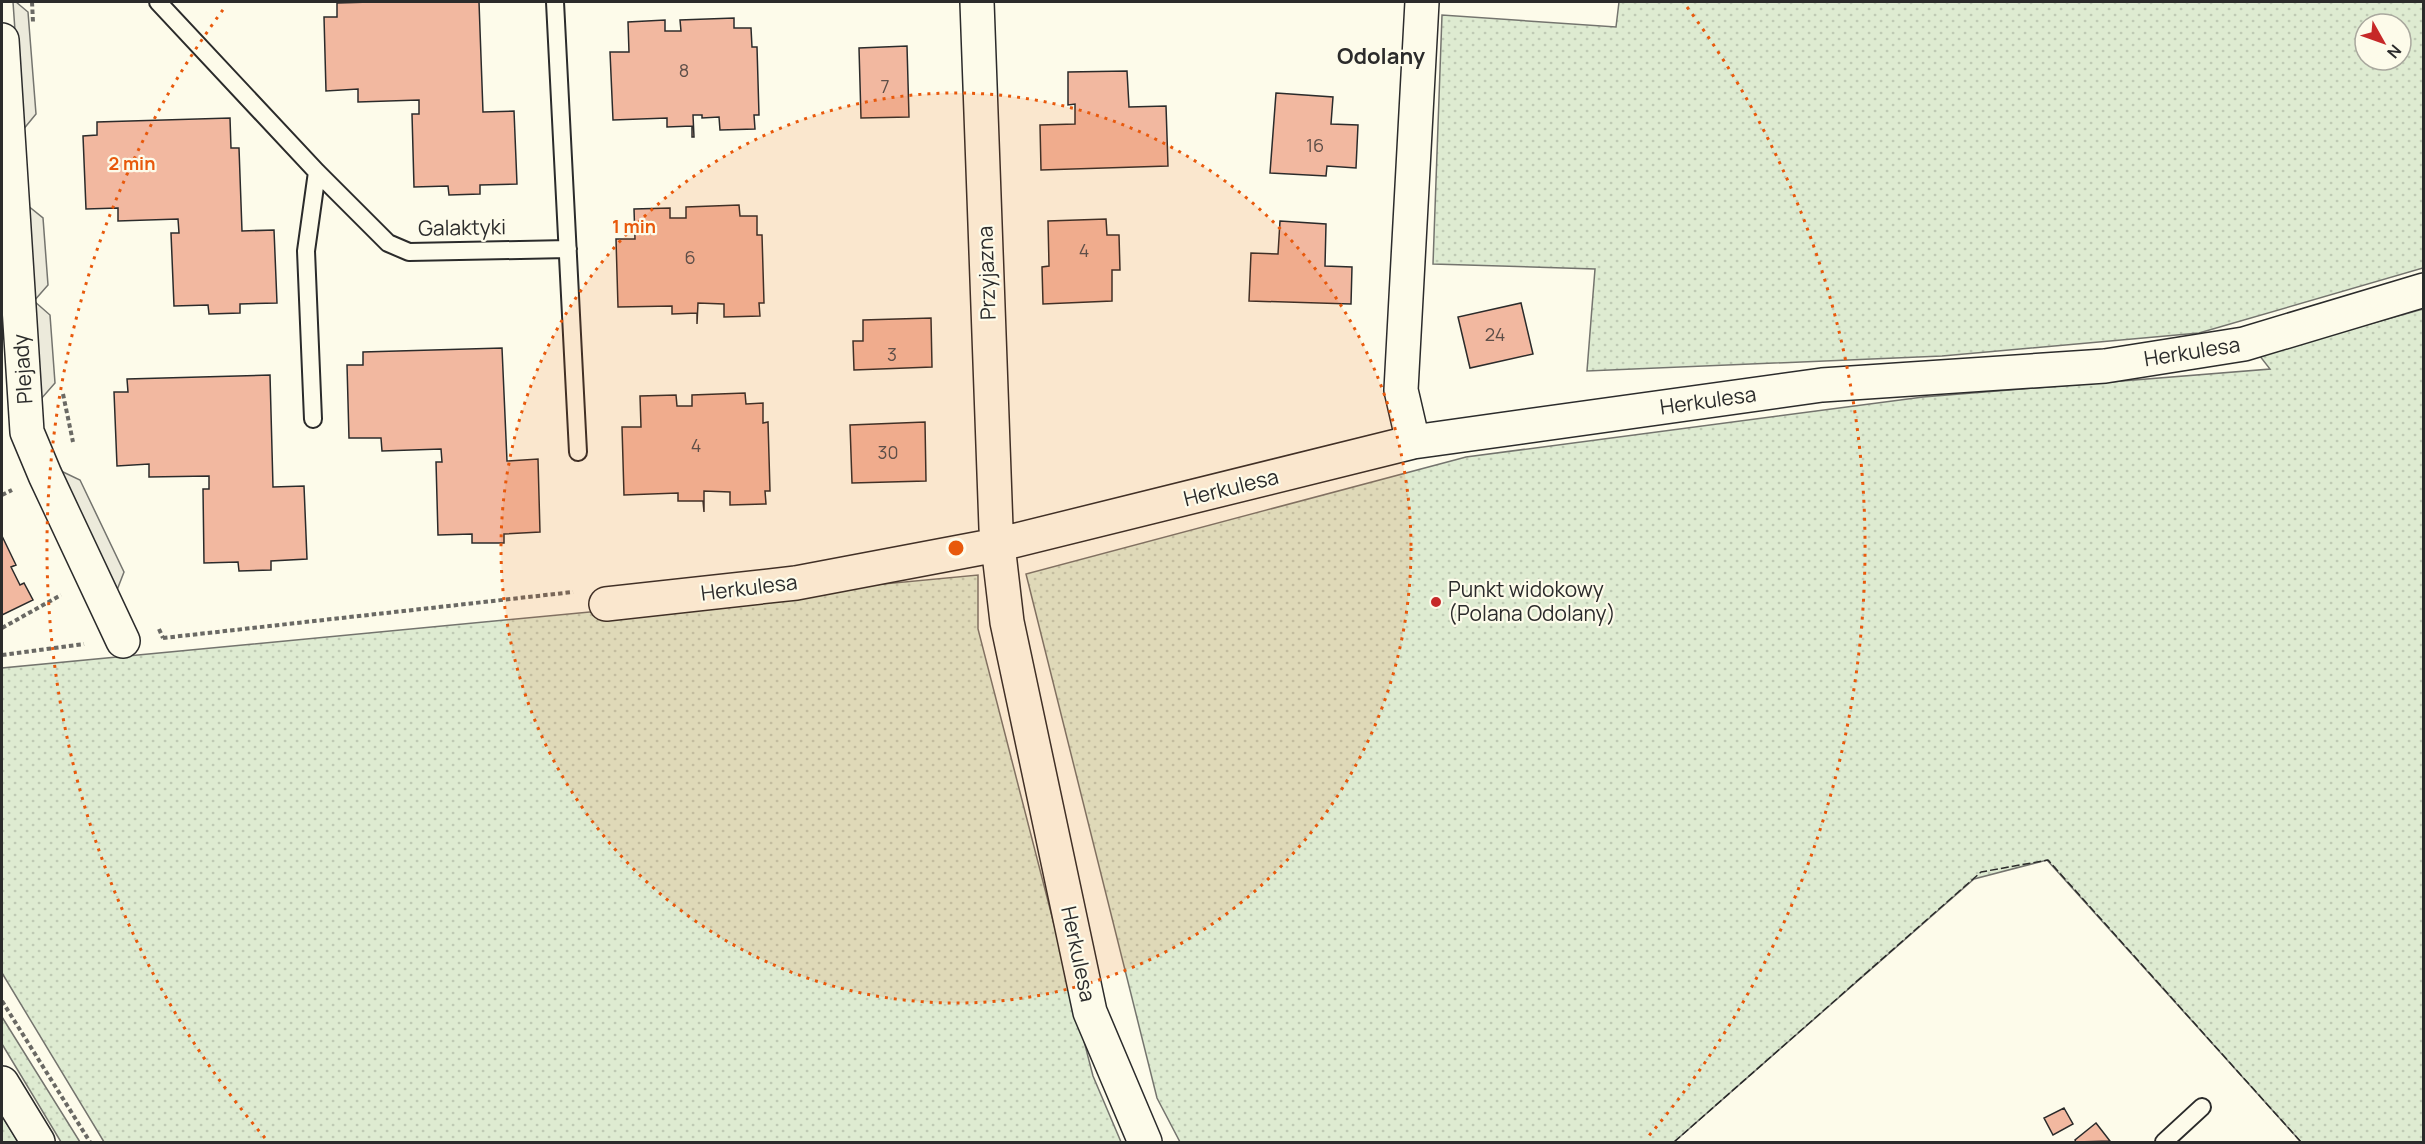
<svg xmlns="http://www.w3.org/2000/svg" width="2425" height="1144" font-family="Manrope,sans-serif">
<style>
.grass{fill:url(#grass-dots);stroke:#74746e;stroke-width:1.5;fill-rule:evenodd}
.parking{fill:#eceadb;stroke:#74746e;stroke-width:1.5}
.building{fill:#f2b8a0;stroke:#2b2b2b;stroke-width:1.5}
.lines{fill:none;stroke-linecap:round;stroke-linejoin:round}
.lane-casing{stroke:#2b2b2b;stroke-width:20}
.street-casing{stroke:#2b2b2b;stroke-width:36}
.secondary-casing{stroke:#2b2b2b;stroke-width:36}
.path{stroke:#6a6964;stroke-width:4;stroke-dasharray:4.5 3;stroke-linecap:butt}
.lane{stroke:#fdfbea;stroke-width:16}
.street{stroke:#fdfbea;stroke-width:33}
.secondary{stroke:#fdfbea;stroke-width:33}
.fence{stroke:#2b2b2b;stroke-width:1.5;stroke-dasharray:8 3;stroke-linecap:butt}
.ring{fill:none;stroke:#e8590c;stroke-width:3;stroke-dasharray:3 6}
.poi-dot{fill:#c62828;stroke:#fdfbea;stroke-width:2}
.labels{text-anchor:middle;stroke-width:4.5;stroke-linejoin:round;paint-order:stroke}
.number-label{font-size:18px;fill:#5d4e48}
.street-label{font-size:21px;fill:#2b2b2b;stroke:#fdfbea}
.poi-label{font-size:21px;fill:#2b2b2b;stroke:#fdfbea;text-anchor:start}
.neighbourhood-label{font-size:22px;font-weight:bold;fill:#2b2b2b;stroke:#fdfbea}
.centre{fill:#e8590c;stroke:#fdfbea;stroke-width:3}
.ring-label{font-size:18px;text-anchor:middle;font-weight:bold;fill:#e8590c;stroke:#fdfbea;stroke-width:4.5;stroke-linejoin:round;paint-order:stroke}
</style>
<defs>
<pattern id="grass-dots" width="8" height="8" patternUnits="userSpaceOnUse" patternTransform="scale(1.5)"><rect width="8" height="8" fill="#deebd1"/><path d="M2 2h.1M6 6h.1" fill="none" stroke="#bfcab4" stroke-width="1.8" stroke-linecap="round"/></pattern>
</defs>
<rect width="100%" height="100%" fill="#fdfbea"/>
<path class="grass" d="M1619,2h804v266l-224,65 -257,23 -355,15 8,-102 -162,-5 9,-249 174,12zM2365,24h36v36h-36z
M2423,309v833h-122l-254,-282 -73,19 -300,263h-494l-23,-44 -131,-524 440,-117 457,-60 347,-28 -11,-14z
M978,575v54l115,447 28,66h-1017l-102,-169v-305z
M2,1017l78,125h-19l-59,-98z
M2,1116l16,26h-16z"/>
<path class="parking" d="M13,2h3l12,10 8,102 -14,17z
M27,205l16,13 5,67 -14,16 16,14 5,68 -14,16z
M61,471l19,9 44,92 -7,18z"/>
<path class="building" d="M371,2h108l4,110 31,-1 3,73 -37,1v9l-31,1 -1,-9 -34,1 -2,-73h7v-14l-61,2v-13l-32,2 -2,-74h13v-14z
M734,18v10h17l1,19h5l2,68h-5l1,14 -35,1 -1,-13 -17,1v-3h-9l1,22h-2v-11l-25,1v-9l-54,2 -3,-68h19l-1,-30 37,-2v11h16l-1,-11z
M907,46l2,71 -48,1 -2,-70z
M1127,71l2,36 37,-1 2,60 -127,4 -1,-45 35,-1v-20l-7,1v-33z
M1276,93l57,4 -2,27 27,1 -2,43 -29,-2 -1,10 -56,-3z
M230,118l1,30h8l3,83 32,-1 3,73 -37,1v9l-31,1 -1,-9 -34,1 -3,-73h8l-1,-14 -60,2v-13l-32,1 -3,-73 14,-1v-13z
M739,205l1,11h17v19h5l2,68h-5l1,13 -36,1v-13l-26,-1 -1,21v-11l-25,1v-8l-54,1 -2,-68h19l-1,-30 36,-1v10h16v-11z
M1106,219l1,16h12l1,35h-8v31l-69,3 -1,-37 7,-1 -1,-45z
M1280,221l46,3 -1,42 27,1 -1,37 -102,-3 2,-48 27,1z
M1521,303l12,51 -63,14 -12,-51z
M931,318l1,49 -78,3 -1,-29h10v-21z
M502,348l5,113 31,-2 2,73 -36,2v9h-32v-9l-34,1 -2,-73h6l-1,-13 -59,2 -1,-13h-32l-2,-73h16v-13z
M270,375l3,112 31,-1 3,73 -36,2v9l-32,1 -1,-9 -34,1 -1,-74h6v-13l-60,1v-13l-32,2 -3,-74h14l-1,-13z
M745,393l1,11 17,-1v20l5,-1 2,69h-5l1,13 -36,1v-13l-26,-1v21l-1,-11h-25v-8l-54,2 -2,-68h19l-1,-31 36,-1 1,11h15v-11z
M925,422l1,59 -74,2 -2,-58z
M2,536l14,29 -5,2 9,18 4,-2 9,17 -31,15z
M2064,1108l9,16 -20,11 -9,-17z
M2096,1123l14,18 -34,1 -1,-2z"/>
<g class="lines">
<g class="lane-casing">
<path id="lane" d="M158,2l159,170 71,71 21,9 159,-3
M555,2l23,450
M313,419l-7,-168 11,-79
M2164,1142l38,-35"/>
</g>
<g class="street-casing">
<path id="street" d="M977,2l19,526 11,94 83,390 55,130
M2,40l25,392 18,43 78,166
M1413,442l-12,-52 21,-388
M606,604l190,-21 201,-38 416,-103 409,-57 283,-19 139,-22 180,-54"/>
</g>
<g class="secondary-casing">
<path id="secondary" d="M2,1083l36,59"/>
</g>
<path class="path" d="M32,2l1,20
M63,394l10,48
M2,495l10,-5
M2,628l59,-33
M159,629l4,9
M163,638l410,-46
M2,655l82,-11
M2,1001l88,141"/>
<use href="#lane" class="lane"/>
<use href="#street" class="street"/>
<use href="#secondary" class="secondary"/>
<path class="fence" d="M1674,1142l307,-270 67,-12 253,282"/>
</g>
<circle cx="956" cy="548" r="455" fill="#e8590c" fill-opacity=".12"/>
<g class="ring">
<circle cx="956" cy="548" r="455"/>
<path d="M265 1138A909 909 0 0 1 225 7M1687 7A909 909 0 0 1 1647 1138"/>
</g>
<circle class="poi-dot" cx="1436" cy="602" r="6"/>
<g class="labels">
<g class="number-label">
<text x="684" y="77">8</text>
<text x="885" y="93">7</text>
<text x="1315" y="152">16</text>
<text x="1084" y="257">4</text>
<text x="690" y="264">6</text>
<text x="1495" y="341">24</text>
<text x="892" y="361">3</text>
<text x="696" y="452">4</text>
<text x="888" y="459">30</text>
</g>
<g class="street-label">
<text transform="translate(462 228) rotate(-1)" y="7">Galaktyki</text>
<text transform="translate(987 273) rotate(-92)" y="7">Przyjazna</text>
<text transform="translate(2192 352) rotate(-9)" y="7">Herkulesa</text>
<text transform="translate(23 369) rotate(-94)" y="7">Plejady</text>
<text transform="translate(1708 401) rotate(-8)" y="7">Herkulesa</text>
<text transform="translate(1231 488) rotate(-14)" y="7">Herkulesa</text>
<text transform="translate(749 588) rotate(-7)" y="7">Herkulesa</text>
<text transform="translate(1078 954) rotate(78)" y="7">Herkulesa</text>
</g>
<g class="poi-label">
<text x="1448" y="597">Punkt widokowy<tspan x="1448" dy="24">(Polana Odolany)</tspan></text>
</g>
<g class="neighbourhood-label">
<text x="1381" y="64">Odolany</text>
</g>
</g>
<circle cx="956" cy="548" r="9" class="centre"/>
<g class="ring-label">
<text x="132" y="170">2 min</text>
<text x="634" y="233">1 min</text>
</g>
<rect width="2425" height="1144" fill="none" stroke="#2b2b2b" stroke-width="6"/>
<g transform="translate(2383 42) rotate(130)"><circle r="28" fill="#fdfbea" stroke="#a9a89e" stroke-width="1.5"/>
<path d="M0-4.5L10 22L0 15L-10 22Z" fill="#c62828"/>
<text y="-9" font-size="16" font-weight="bold" text-anchor="middle" fill="#2b2b2b">N</text>
</g>
</svg>
